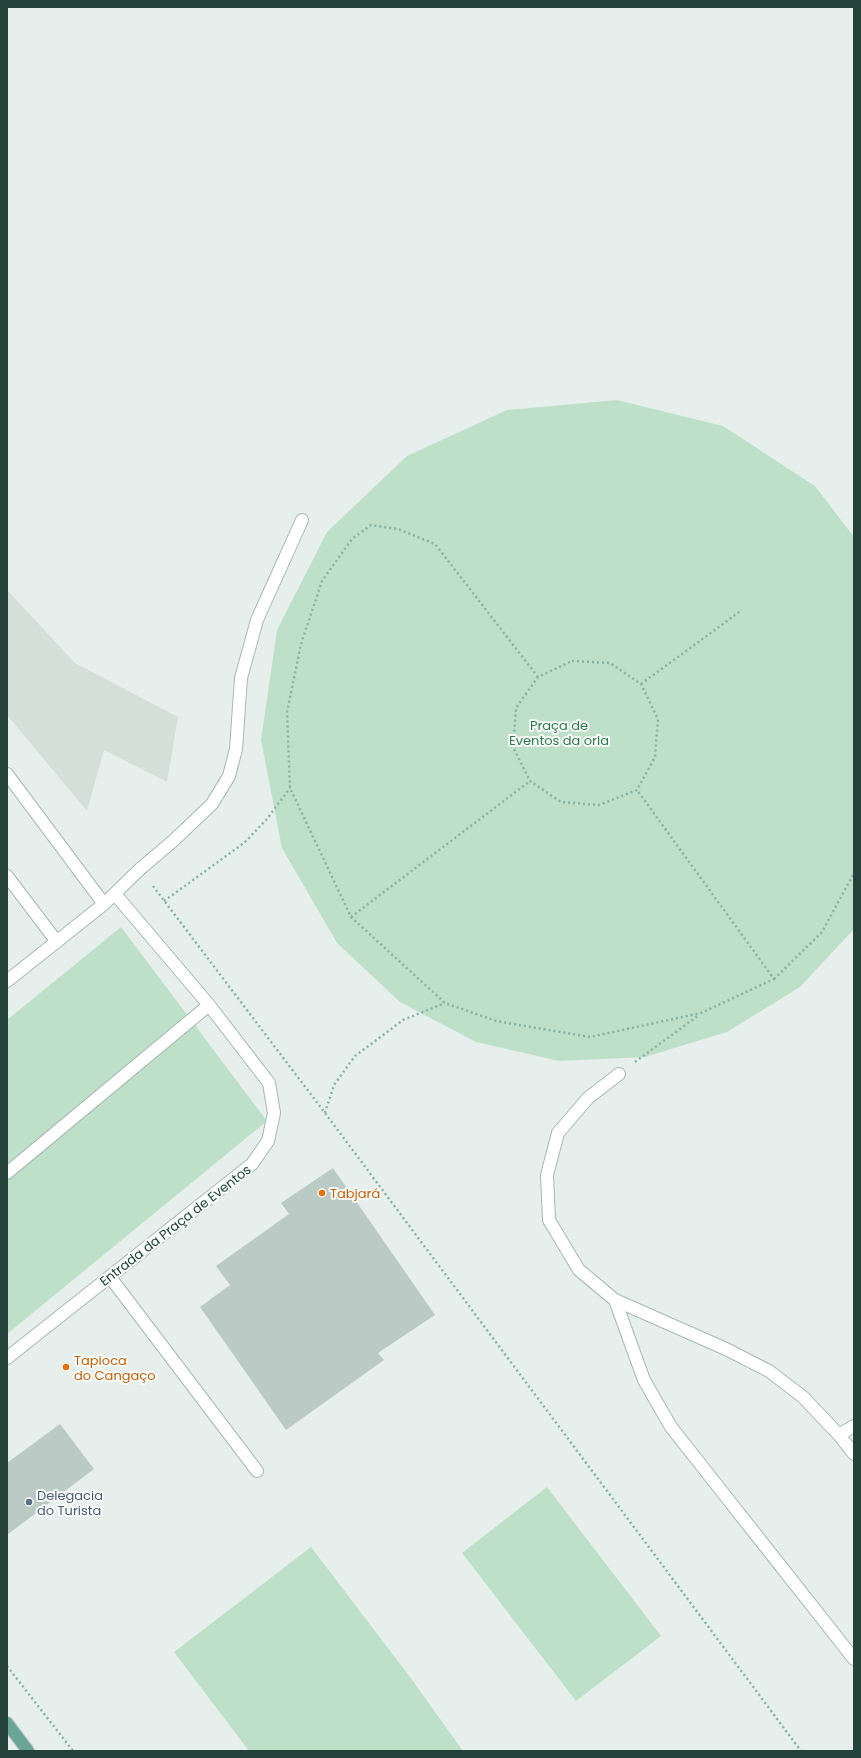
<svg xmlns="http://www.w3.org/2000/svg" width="861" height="1758" font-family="Poppins,sans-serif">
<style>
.built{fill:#d4dfda}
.green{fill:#bfe0c8}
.building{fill:#bbcac4}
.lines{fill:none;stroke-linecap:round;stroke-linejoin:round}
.minor-casing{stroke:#a8b8b2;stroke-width:14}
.major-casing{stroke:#c2cac8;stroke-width:14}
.path{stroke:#86b3a5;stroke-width:2.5;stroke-dasharray:2 3;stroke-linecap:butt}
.minor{stroke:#fff;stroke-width:12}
.major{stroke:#6aa596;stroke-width:12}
.food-dot{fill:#e8710a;stroke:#f7fbf9;stroke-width:1.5}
.service-dot{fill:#5c6f8a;stroke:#f7fbf9;stroke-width:1.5}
.labels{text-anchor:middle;stroke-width:4;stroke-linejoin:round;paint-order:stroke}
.park-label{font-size:13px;fill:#2d7a4b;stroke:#f7fbf9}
.food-label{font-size:13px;fill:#c56008;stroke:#f7fbf9;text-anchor:start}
.street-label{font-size:13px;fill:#24423a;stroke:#f7fbf9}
.service-label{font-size:13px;fill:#4e5e75;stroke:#f7fbf9;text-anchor:start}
</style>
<rect width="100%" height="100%" fill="#e6efeb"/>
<path class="built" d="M7,590l68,73 103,54 -11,65 -63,-32 -17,61 -80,-96z"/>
<path class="green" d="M617,400l106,26 92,60 39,51v392l-54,58 -73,45 -82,25 -86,4 -83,-19 -76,-40 -63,-59 -55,-95 -21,-108 16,-110 50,-98 80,-76 100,-46z
M121,927l146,194 -260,213v-314z
M547,1487l114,149 -85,65 -114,-148z
M311,1547l99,130 53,74h-214l-75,-99z"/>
<path class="building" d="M333,1168l102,147 -57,38 6,7 -98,70 -86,-123 30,-22 -14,-19 73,-52 -8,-11z
M60,1424l34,45 -87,66v-72z"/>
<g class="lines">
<g class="minor-casing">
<path id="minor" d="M7,774l97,130
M7,876l50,66
M7,981l97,-77 36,-35 33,-28 39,-37 17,-28 7,-27 5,-71 16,-58 45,-100
M619,1074l-31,24 -30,35 -11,42 2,45 30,50 36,30 111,49 43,22 34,26 36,38 15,19
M7,1173l202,-168
M110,1277l147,194
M615,1300l29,80 27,47 183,232
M7,1358l245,-194 16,-23 6,-28 -5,-30 -60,-78 -94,-111
M839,1435l15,-9"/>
</g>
<g class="major-casing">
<path id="major" d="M7,1723l21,28"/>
</g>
<path class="path" d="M572,661l38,2 31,21 17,35 -3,38 -18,33 -38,15 -38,-3 -31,-21 -17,-34 3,-39 22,-31z
M538,677l-103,-133 -37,-15 -27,-4 -19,14 -30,42 -21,63 -14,68 3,76 61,129 94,86 51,18 94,16 111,-24 73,-34 -137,-189
M641,684l101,-74
M153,886l172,227 476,638
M164,901l80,-58 23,-24 23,-31
M351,917l179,-136
M774,979l48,-47 32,-59
M635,1062l64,-47
M325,1113l9,-28 21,-29 48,-36 42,-17
M7,1666l66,85"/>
<use href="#minor" class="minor"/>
<use href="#major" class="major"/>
</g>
<g class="food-dot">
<circle cx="322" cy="1193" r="4"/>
<circle cx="66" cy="1367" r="4"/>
</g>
<circle class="service-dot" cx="29" cy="1502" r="4"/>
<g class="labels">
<g class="park-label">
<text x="559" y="730">Praça de<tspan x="559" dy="15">Eventos da orla</tspan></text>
</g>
<g class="food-label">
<text x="330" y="1198">Tabjará</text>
<text x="74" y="1365">Tapioca<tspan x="74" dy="15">do Cangaço</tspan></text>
</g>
<g class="street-label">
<text transform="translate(175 1225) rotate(-38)" y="5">Entrada da Praça de Eventos</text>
</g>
<g class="service-label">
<text x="37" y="1500">Delegacia<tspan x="37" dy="15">do Turista</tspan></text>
</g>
</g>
<rect width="861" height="1758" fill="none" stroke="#24423a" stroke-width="16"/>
</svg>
